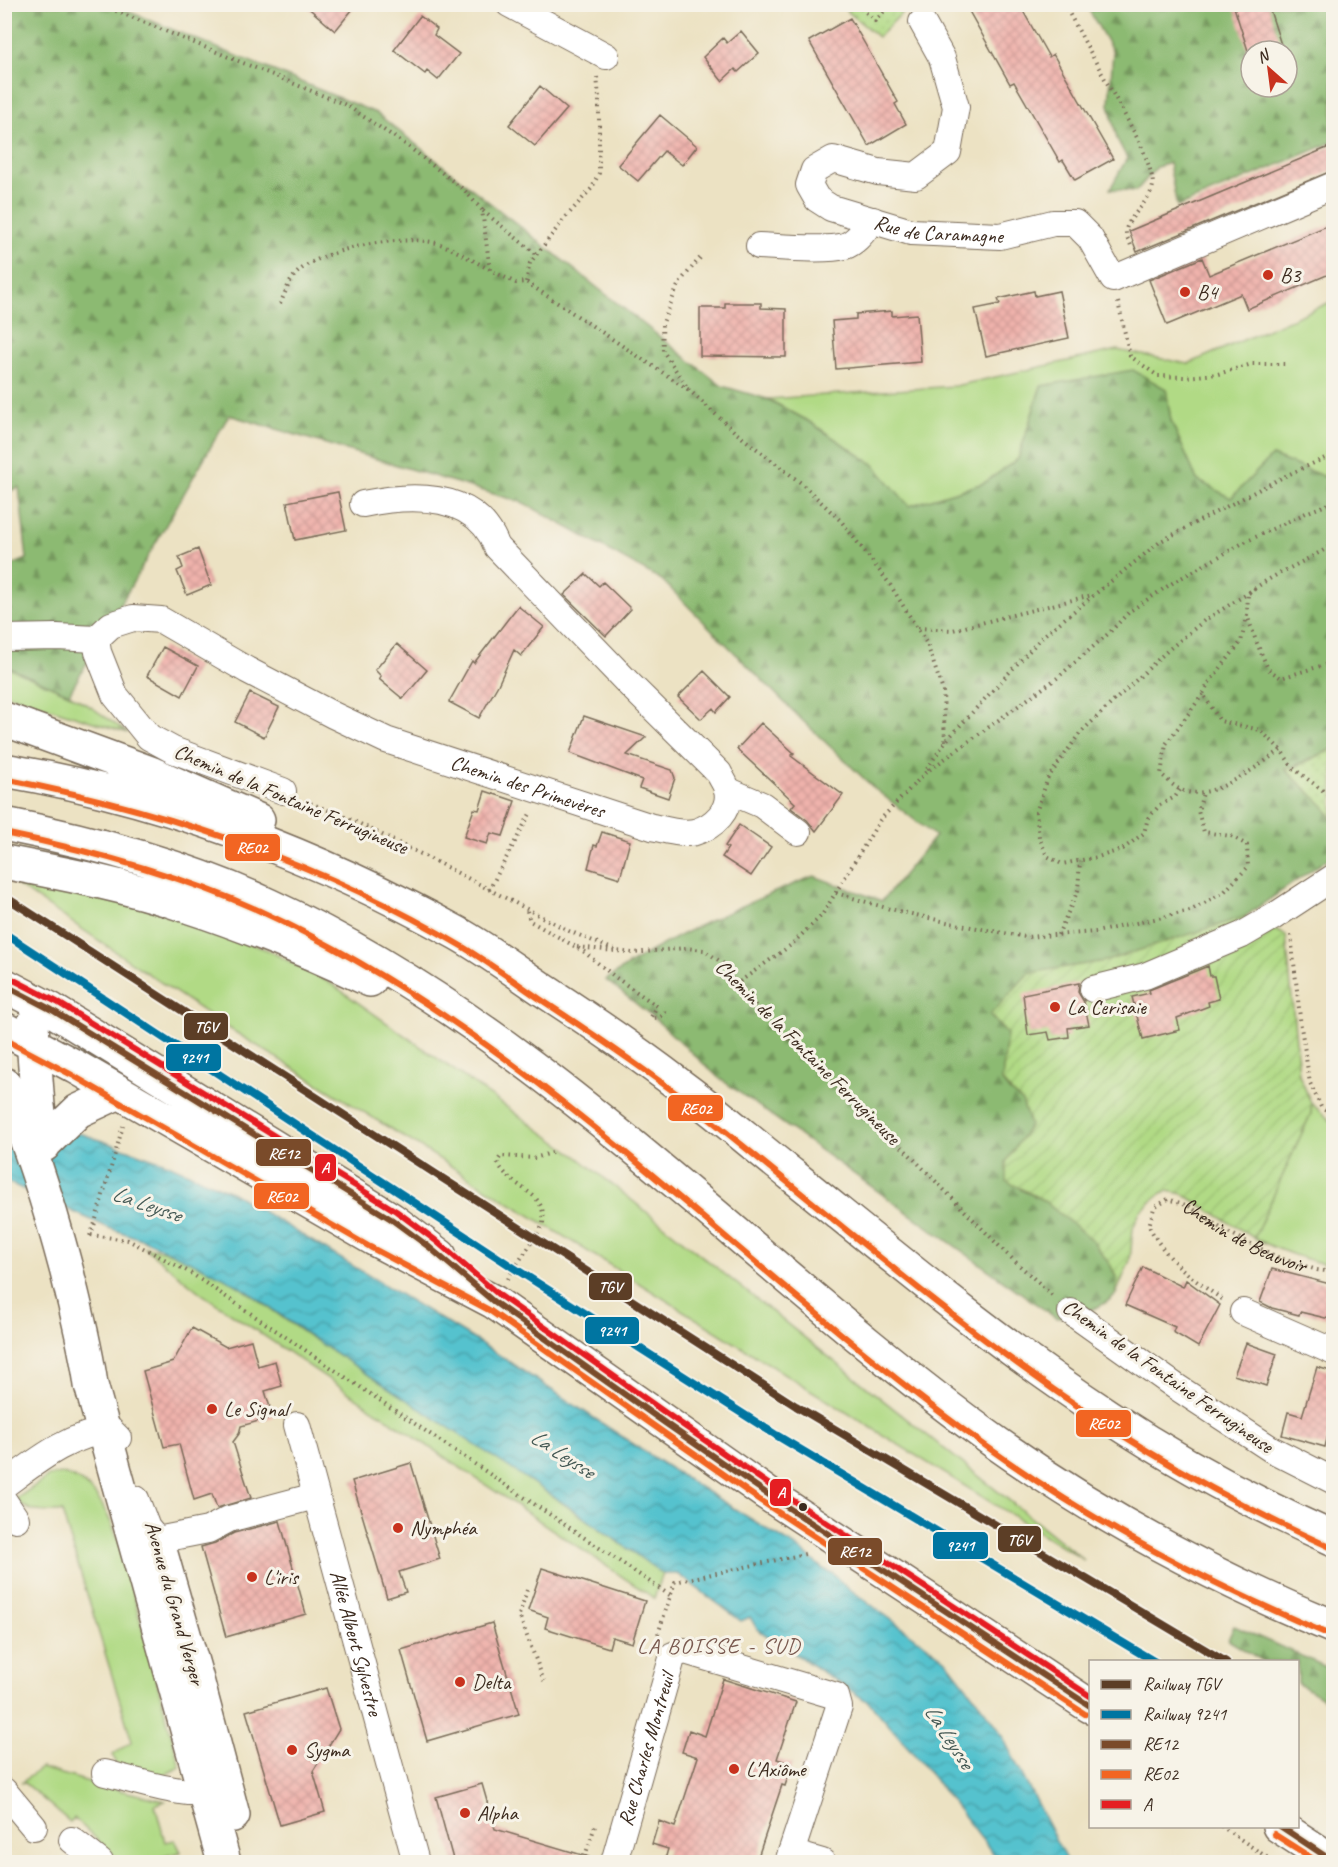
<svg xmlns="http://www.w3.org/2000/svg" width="1338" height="1867" font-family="Caveat,sans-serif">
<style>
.grass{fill:#b1da85;stroke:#768252;stroke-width:1.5}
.forest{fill:url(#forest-firs);stroke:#647248;stroke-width:1.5;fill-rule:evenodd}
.park{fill:url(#park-dots);stroke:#768252;stroke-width:1.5}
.garden{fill:url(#garden-furrows);stroke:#768252;stroke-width:1.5}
.water{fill:url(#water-waves);stroke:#487676;stroke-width:1.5}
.building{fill:url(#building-cross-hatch)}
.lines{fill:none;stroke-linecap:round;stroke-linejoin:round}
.minor-casing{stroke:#796a58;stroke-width:28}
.major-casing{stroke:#796a58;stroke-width:36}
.highway-casing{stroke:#796a58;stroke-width:36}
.path{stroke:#796a58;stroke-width:4;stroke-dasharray:1.5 4.5;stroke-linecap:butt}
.minor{stroke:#fff;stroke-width:26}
.major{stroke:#fff;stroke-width:33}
.highway{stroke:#fff;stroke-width:33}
.bus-1-casing{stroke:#f7f3e8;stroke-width:10}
.bus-2-casing{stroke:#f7f3e8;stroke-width:10}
.bus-3-casing{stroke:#f7f3e8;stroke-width:10}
.bus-1{stroke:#7a4b2a;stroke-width:6}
.bus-2{stroke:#f26522;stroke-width:6}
.bus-3{stroke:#e51e22;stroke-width:6}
.rail-1-casing{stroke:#f7f3e8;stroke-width:12}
.rail-2-casing{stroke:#f7f3e8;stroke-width:12}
.rail-1{stroke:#5c3e26;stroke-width:8}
.rail-2{stroke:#0075a1;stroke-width:8}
.poi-dot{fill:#c8321e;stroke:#f7f3e8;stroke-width:2}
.bus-dot{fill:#3b2a1e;stroke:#f7f3e8;stroke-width:2}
.labels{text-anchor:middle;stroke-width:6;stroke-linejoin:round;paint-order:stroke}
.street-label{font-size:21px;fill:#3b2a1e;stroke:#f7f3e8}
.poi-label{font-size:21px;fill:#3b2a1e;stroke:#f7f3e8;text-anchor:start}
.water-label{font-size:22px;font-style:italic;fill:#435853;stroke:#f7f3e8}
.neighbourhood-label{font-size:22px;letter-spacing:1.5px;fill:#7a5a50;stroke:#f7f3e8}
.line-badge{stroke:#f7f3e8;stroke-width:2}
.badge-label{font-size:16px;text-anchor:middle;font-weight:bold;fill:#fff}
</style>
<defs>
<pattern id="forest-firs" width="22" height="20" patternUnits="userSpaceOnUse" patternTransform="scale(1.5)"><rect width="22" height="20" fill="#8cba72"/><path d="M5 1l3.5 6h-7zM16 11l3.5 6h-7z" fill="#74975d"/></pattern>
<pattern id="park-dots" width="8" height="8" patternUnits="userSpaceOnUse" patternTransform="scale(1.5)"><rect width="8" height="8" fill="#b1da85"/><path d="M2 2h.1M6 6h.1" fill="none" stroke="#99bb72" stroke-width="1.8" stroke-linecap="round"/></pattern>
<pattern id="garden-furrows" width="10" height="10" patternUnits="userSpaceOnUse" patternTransform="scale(1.5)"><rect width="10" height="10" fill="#b1da85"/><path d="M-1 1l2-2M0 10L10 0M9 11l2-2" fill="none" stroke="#99bb72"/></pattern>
<pattern id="water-waves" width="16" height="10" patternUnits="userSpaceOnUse" patternTransform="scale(1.5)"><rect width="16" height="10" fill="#55c2ce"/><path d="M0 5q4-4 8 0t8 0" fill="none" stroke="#489ea7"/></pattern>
<pattern id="building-cross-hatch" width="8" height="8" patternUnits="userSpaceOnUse" patternTransform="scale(1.5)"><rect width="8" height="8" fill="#efb2ac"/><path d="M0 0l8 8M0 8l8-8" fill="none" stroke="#ce9994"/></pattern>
</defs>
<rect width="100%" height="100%" fill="#f7f3e8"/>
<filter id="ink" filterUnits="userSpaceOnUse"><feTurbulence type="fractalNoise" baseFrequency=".0167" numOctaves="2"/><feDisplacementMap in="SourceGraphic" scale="12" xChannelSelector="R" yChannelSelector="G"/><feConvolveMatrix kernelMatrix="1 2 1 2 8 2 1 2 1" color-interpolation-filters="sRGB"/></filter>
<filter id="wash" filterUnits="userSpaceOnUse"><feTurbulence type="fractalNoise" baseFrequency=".008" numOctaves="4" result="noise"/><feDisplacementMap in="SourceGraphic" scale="24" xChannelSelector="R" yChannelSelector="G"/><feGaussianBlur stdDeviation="1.35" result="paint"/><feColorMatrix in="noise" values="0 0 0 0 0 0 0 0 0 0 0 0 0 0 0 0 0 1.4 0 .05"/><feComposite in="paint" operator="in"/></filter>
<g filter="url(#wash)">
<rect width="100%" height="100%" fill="#ece2c3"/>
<path class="grass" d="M1333,301v179l-61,-24 -41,43 -34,-19 -26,-59 -5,-32 -125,-3 -23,73 -34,24 -75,23 -36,-42 -65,-43 -40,-22 187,-13 162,-36 71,14z
M4,666l65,28 22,13 37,26 -123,-39z
M5,877l118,22 145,51 62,33 245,172 509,405 -857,-533z
M1311,1103l22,20v143c-27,-6 -53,-15 -79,-28l57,-125z
M144,1247c10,2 21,4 31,7 50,15 90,53 132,81 120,77 240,155 356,239l-9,24 -452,-304z
M62,1474c33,6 46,40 57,68l61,225 -26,13 -37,-14 -4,-11 19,-14 -70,-229c-18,0 -34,2 -46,-13l33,-23z
M41,1768l65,19 59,14 -10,4 10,37 10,-2 6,12 -30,8 -3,2h-27l-47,-44 -4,4 -47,-40 -2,1z"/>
<path class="forest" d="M5,5h108l263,108 346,273 45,13 41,22 65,43 36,42 75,-23 34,-24 23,-73 92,-16 33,19 5,32 26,59 34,18 41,-42 61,24v269l-48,21 39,36 9,12v37l-89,62 -138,44 -77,12 -39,43 17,18 -5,47 7,10 13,10 8,24 -24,37 15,28 22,10 50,41 18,25 6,14 -1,14c-16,17 -38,19 -60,24l-337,-240 -66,-61 -47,-37c64,-45 136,-75 208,-104l68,25 53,-65 -60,-47 -72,-68 -141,-141 -138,-77 -295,-88 -160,279 -64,-28v-98l22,-9 -8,-72 -14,6z
M1086,5h247v137l-156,65 -8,-44 -12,4 -21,24 -26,-2 17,-31 -10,-19 -8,-35 4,-52zM1251,51h36v36h-36z
M1234,1626l99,44v35l-35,-22v-21l-35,-1 -35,-21z"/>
<path class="park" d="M840,5h70l-32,32z
M1333,749v70l-9,-13 -39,-37 8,-1z"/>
<path class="garden" d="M1244,917l42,18 13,139 12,29v10l-57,125 -71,-44 -15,-3 -7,2 -21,19 -7,16 -3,32 -14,34 1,-15 -6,-13 -18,-25 -50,-41 -37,-19v-19l24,-37 -8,-24 -10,-8 -10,-12 5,-47 -17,-19 39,-42 77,-12z"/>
<path class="water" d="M5,1115l80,20 81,28 65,29 257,156 192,127 121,75 22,19 9,4 12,12 101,74 52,67 70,136h-67l-81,-102 -49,-57 -113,-74 -7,-12 -9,4 -63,-47h-15l-86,-62 -272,-179 -58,-42 -24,-14 -79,-37 -35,-12 -104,-47z"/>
<g id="blocks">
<path class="building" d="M304,4h53l-22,27z
M965,4h54l30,53 4,-3 60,105 -38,21 -12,-20 -3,2 -46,-80 -4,2z
M1233,4h35l15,47h-32v9z
M420,16l17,13 -3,6 25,19 -21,26 -11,-9 -2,3 -31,-24z
M850,18l48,84 -3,2 11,20 -37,22 -60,-105z
M741,31l18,22 -21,19 -3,-3 -13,12 -19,-24 20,-19 4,5z
M540,86l27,23 -32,37 -26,-21z
M660,115l37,31 -15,19 -18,-14 -26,30 -20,-16z
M1334,145v25l-197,82 -8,-21z
M1334,223v49l-87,37 -6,-15 -74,31 -18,-45 53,-22 7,17z
M1034,291l1,5 24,-5 10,47 -83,18 -11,-47 25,-5 -2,-5z
M725,303h36v5l25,1v48l-86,-1v-48h25z
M892,311v5l25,-2 4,48 -85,7 -4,-48 24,-2v-5z
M338,492l8,38 -51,10 -8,-38z
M198,549l13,36 -24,10 -10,-24 6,-3 -4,-11z
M586,574l13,12 4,-4 28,27 -25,27 -42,-41z
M518,606l26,21 -23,29 -7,-6 -16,35 -19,33 -30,-16 23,-41 2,2z
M397,644l30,26 -24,29 -24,-20 2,-3 -6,-6z
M163,647l35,19 -16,30 -35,-20z
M704,671l26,26 -14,15 -3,-4 -12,11 -23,-22z
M250,693l29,14 -15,30 -29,-15z
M584,716l62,21 -19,18 45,15 3,8 -7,20 -29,-10 3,-8 -72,-27z
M761,723l33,30 -3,3 52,39 -27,36 -9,-11 -16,-12 4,-5 -58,-54z
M485,791l30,10 -12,35 -12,-3 -4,11 -23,-7 10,-28 5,1z
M739,825l32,22 -20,29 -29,-19 6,-9 -3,-2z
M602,832l28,9 -10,37 -32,-10 6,-23 3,1z
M1208,966l2,10h4l5,23 -11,3 1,4 -32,12 3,12 -37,9 -11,-42 18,-4 -1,-3z
M1079,983l-1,9 6,10 5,23 -21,3 1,9 -19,3 -2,-8 -20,3 -5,-41z
M1143,1267l40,20 3,-7 34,25 -22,42 -25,-15 2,-5 -50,-22z
M1272,1269l62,16v35l-34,-8 -1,3 -27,-7 -12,-6z
M192,1328l34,19 25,-7 7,26 17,-5 7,25 -17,5 8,26 -32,9 -2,8 -6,8 18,56 -34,10 -5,-14 -18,6 -15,-56 -15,3 -21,-76 30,-9z
M1246,1343l31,11 -11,32 -32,-11z
M1317,1367l17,5v40l-9,35 -43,-12 6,-23 14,4z
M411,1463l29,96 -41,13 7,20 -19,6 -35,-117z
M280,1521l26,93 -80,23 -25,-90 14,-4 19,-10z
M542,1568l103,33 -13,42 -20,-6 -3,11 -64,-20 3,-11 -20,-7z
M492,1623l27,91 -92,27 -26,-91z
M723,1679l73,23 -19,57 15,5 -7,22 -3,-1 -26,78h-92l4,-14 -16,-5 7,-23 16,6 23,-70 -16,-5 7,-22 16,6z
M326,1688l13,41 -26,42 12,41 -45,13 -34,-114z
M482,1784l13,45 94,28 -1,6h-134l-18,-66z"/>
</g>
</g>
<g filter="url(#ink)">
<use href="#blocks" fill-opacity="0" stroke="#796a58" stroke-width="1.5"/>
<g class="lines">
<g class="minor-casing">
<g id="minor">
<path d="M509,4l97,52"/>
<path id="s2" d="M922,22l20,36 14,49 -8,45 -32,24 -38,-4 -45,-13 -19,11 -5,15 8,14 14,9 80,24 89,4 53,-13h22l15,15 23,41 221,-94"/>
<path d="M759,246c22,1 67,5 86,0 12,-4 20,-17 28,-26"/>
<path id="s3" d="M4,638l53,-1 39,2 15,-14 22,-7 28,2 86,50 86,45 53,25 266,87c13,3 30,8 43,5 18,-5 37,-22 32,-42 -1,-6 -6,-12 -8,-17l-90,-89 -132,-137c-21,-56 -85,-53 -134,-43"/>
<path d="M96,639l2,13 17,43 34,42 24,13 110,41"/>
<path d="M727,790l35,15 36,27"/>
<path d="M1093,989l52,-13 97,-41 31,-18 61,-40"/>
<path d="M1071,1312l104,74 96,63 63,32"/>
<path d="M1243,1312l91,40"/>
<path id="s4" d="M297,1425l119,437"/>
<path d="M4,1485c33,-24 64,-50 106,-55l8,8"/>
<path d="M136,1499l11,29 10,12 51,-10 21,-11 86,-23"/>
<path d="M4,1501l12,18"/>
<path d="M105,1773c28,7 54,16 83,19 9,1 18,-5 27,0l2,6"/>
<path d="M4,1791l30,36"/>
<path d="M72,1840l28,22"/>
<path d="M791,1853l31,9"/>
<path id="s5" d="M614,1862l59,-207 12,-4 151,45 3,11 -51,155"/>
</g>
</g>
<g class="major-casing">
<path id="major" d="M4,985l48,25 339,209 49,37
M32,1026l6,80 6,39
M4,1029l72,38 298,172 120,63 272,191 324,213
M4,1084c27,60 46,124 63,188 9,38 19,75 24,113l133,477
M45,1143l33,-32 41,-19
M159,1547l37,129 37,139
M1279,1826l55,36"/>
</g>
<g class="highway-casing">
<path id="highway" d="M4,719l149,55 105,46
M4,770c160,27 312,85 453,163 32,18 61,40 91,60 46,30 91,61 134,94 38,28 73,59 110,88 103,83 205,169 316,241 71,47 147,88 226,123
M4,824c91,18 180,42 264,81 277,127 483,362 727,537 106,75 219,136 339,185
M4,862c62,12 124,24 183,44 62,20 124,46 183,74"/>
</g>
<g class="path">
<path d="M99,4l247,101 59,39 59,46 18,20 8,60 26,13 10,-1 163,108"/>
<path d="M857,4l18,17 16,-17"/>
<path d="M1064,4l76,139c5,12 12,28 13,41 0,16 -29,35 -27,49 0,4 4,9 5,13"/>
<path d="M483,211l53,43"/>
<path d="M700,258l-21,25 -17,42 1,26 26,39 46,42 66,51 40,38 48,62 38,61 16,47 2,51"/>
<path d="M526,282l4,-19 35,-45 27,-30 7,-15v-76l-2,-20"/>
<path d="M1118,302l12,54 28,20 27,1 33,-3 34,-10h33"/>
<path d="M280,304c5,-10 8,-21 15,-29 23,-27 112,-42 145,-31 17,6 33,17 49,25"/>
<path d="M1334,544c-29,18 -59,29 -86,49l-1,22 9,26 12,28 13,9 53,-16"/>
<path d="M1247,615l-6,27 -33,42 -5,10 17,27 40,9 21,20 12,18 41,31"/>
<path d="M918,628l35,2 139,-35"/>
<path d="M1203,694l-37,50 -5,30c6,5 12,12 18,15 30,16 78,-23 102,-39"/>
<path d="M927,769l18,-27 98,-106 118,-95 122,-64 51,-23"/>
<path d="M1180,790l-5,7 -15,8 -12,13 -4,15 -21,16 -25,8 -36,7 -15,-8 -8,-19 -3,-25 12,-34 32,-45 87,-82 38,-31 50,-31"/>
<path d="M305,801l45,18 75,37 144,75 48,20 16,2 53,-5 18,2 20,14 11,21 74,74 97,92 101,103 45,41"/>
<path d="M489,890l42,-78"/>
<path d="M836,893l54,16 65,15 71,13 70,-5 94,-21 34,-19 24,-25 -1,-22 -16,-9 -27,-4 -6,-21 5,-18"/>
<path d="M527,911l3,10 53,30 32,26 42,29 -6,11c9,2 11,0 16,-8"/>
<path d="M1058,935l20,-45 2,-29"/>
<path d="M1291,935l10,92 9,56 11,24 13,10"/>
<path d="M577,947l37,4"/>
<path d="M735,985l56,-40 31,-30 58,-95 45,-47 132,-95 52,-45 21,-22 44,-29 69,-39 65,-31 26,-10"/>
<path d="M91,1235l37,5 61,32 482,324"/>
<path d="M90,1236l4,-10 29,-100"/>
<path d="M508,1279c6,-13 34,-48 35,-56 2,-12 -3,-22 -12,-29 -13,-10 -26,-17 -34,-32l4,-6 33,2 18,-5"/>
<path id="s1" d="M1222,1299c-30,-20 -57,-40 -73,-73l5,-18 14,-9 21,7 33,23 55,28 40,13 17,2"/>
<path d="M527,1590l-8,25 25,66"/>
<path d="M658,1634l17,-52 130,-28"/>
<path d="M1221,1826l53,36"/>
<path d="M583,1862l12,-36"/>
</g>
<use href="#minor" class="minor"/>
<use href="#major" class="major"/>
<use href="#highway" class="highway"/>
<g class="bus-1-casing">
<path id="bus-1" d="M4,985l48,25 339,209 38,28 65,55 171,121 101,70 324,213
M1280,1826l54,36"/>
</g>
<g class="bus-2-casing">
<path id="bus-2" d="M4,779c160,31 318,84 459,168 26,16 51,34 77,52 52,34 103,69 153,107 110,86 215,179 329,261 97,71 199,131 308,180
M4,833c88,18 174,41 256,78 280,128 485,365 733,540 105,75 219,134 337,184
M4,1039l68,36 298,172 119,63 272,191 324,213
M1274,1834l44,28"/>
</g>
<g class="bus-3-casing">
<path id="bus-3" d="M8,977l49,25 339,209 39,29 64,55 171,121 101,70 319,210"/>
</g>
<use href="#bus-1" class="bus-1"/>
<use href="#bus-2" class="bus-2"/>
<use href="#bus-3" class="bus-3"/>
<g class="rail-1-casing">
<path id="rail-1" d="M4,896l792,510 430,256"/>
</g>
<g class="rail-2-casing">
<path id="rail-2" d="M4,933l510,335 262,167 379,227"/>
</g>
<use href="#rail-1" class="rail-1"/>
<use href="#rail-2" class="rail-2"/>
</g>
</g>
<g class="poi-dot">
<circle cx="1268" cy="275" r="6"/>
<circle cx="1185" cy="292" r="6"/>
<circle cx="1055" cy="1007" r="6"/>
<circle cx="212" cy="1409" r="6"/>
<circle cx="398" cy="1528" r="6"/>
<circle cx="252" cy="1577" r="6"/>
<circle cx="460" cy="1682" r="6"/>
<circle cx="292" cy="1750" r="6"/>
<circle cx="734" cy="1769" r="6"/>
<circle cx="465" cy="1813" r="6"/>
</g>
<circle class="bus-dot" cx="803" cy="1507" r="5"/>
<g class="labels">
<g class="street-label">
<text dy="7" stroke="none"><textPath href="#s2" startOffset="444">Rue de Caramagne</textPath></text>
<text dy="7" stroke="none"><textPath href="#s3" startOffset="568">Chemin des Primevères</textPath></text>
<text transform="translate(291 799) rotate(23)" y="7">Chemin de la Fontaine Ferrugineuse</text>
<text transform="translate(808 1052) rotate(45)" y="7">Chemin de la Fontaine Ferrugineuse</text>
<text dy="7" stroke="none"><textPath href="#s1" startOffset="225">Chemin de Beauvoir</textPath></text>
<text transform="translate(1168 1376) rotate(35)" y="7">Chemin de la Fontaine Ferrugineuse</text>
<text transform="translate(175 1603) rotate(74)" y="7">Avenue du Grand Verger</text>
<text dy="7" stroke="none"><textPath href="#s4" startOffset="226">Allée Albert Sylvestre</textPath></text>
<text dy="7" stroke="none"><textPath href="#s5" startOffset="117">Rue Charles Montreuil</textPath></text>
</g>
<g class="poi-label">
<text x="1280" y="282">B3</text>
<text x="1197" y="299">B4</text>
<text x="1067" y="1014">La Cerisaie</text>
<text x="224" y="1416">Le Signal</text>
<text x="410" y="1535">Nymphéa</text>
<text x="264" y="1584">L'iris</text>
<text x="472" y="1689">Delta</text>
<text x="304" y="1757">Sygma</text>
<text x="746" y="1776">L'Axiôme</text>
<text x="477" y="1820">Alpha</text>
</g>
<g class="water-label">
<text transform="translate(147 1203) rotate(19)" y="8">La Leysse</text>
<text transform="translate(563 1453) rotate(33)" y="8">La Leysse</text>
<text transform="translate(950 1736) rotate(57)" y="8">La Leysse</text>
</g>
<g class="neighbourhood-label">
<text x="719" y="1653">LA BOISSE - SUD</text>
</g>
</g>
<g class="line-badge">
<rect x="224" y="833" width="57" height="29" rx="6" fill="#f26522"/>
<rect x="183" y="1012" width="46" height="29" rx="6" fill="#5c3e26"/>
<rect x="165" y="1043" width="57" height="29" rx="6" fill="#0075a1"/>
<rect x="667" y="1094" width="57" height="28" rx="6" fill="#f26522"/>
<rect x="255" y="1138" width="57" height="29" rx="6" fill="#7a4b2a"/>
<rect x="314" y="1153" width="23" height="29" rx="6" fill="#e51e22"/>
<rect x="253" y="1182" width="57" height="28" rx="6" fill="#f26522"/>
<rect x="588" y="1272" width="45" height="29" rx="6" fill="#5c3e26"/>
<rect x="584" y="1316" width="56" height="29" rx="6" fill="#0075a1"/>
<rect x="1075" y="1409" width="57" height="29" rx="6" fill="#f26522"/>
<rect x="769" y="1478" width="23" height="29" rx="6" fill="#e51e22"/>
<rect x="997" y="1525" width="45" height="28" rx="6" fill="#5c3e26"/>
<rect x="932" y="1531" width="57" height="29" rx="6" fill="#0075a1"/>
<rect x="827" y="1537" width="56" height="29" rx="6" fill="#7a4b2a"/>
</g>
<g class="badge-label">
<text x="252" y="853">RE02</text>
<text x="206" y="1032">TGV</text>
<text x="194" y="1063">9241</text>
<text x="696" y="1114">RE02</text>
<text x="284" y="1159">RE12</text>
<text x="325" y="1173">A</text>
<text x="282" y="1202">RE02</text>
<text x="610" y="1292">TGV</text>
<text x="612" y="1336">9241</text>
<text x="1104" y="1429">RE02</text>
<text x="781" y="1498">A</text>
<text x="1019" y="1545">TGV</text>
<text x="960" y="1551">9241</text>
<text x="855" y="1557">RE12</text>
</g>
<rect width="1338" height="1867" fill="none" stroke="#f7f3e8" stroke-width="24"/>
<rect x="1089" y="1660" width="210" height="168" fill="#f7f3e8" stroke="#aca397" stroke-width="1.5"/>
<rect x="1101" y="1680" width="30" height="9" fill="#5c3e26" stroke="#aca397" stroke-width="1.5"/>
<text x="1143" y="1690" font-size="18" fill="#3b2a1e">Railway TGV</text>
<rect x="1101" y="1710" width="30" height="9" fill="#0075a1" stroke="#aca397" stroke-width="1.5"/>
<text x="1143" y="1720" font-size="18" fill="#3b2a1e">Railway 9241</text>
<rect x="1101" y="1740" width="30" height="9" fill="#7a4b2a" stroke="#aca397" stroke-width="1.5"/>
<text x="1143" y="1750" font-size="18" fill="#3b2a1e">RE12</text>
<rect x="1101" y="1770" width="30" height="9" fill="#f26522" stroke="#aca397" stroke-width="1.5"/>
<text x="1143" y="1780" font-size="18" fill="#3b2a1e">RE02</text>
<rect x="1101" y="1800" width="30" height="9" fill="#e51e22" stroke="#aca397" stroke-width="1.5"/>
<text x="1143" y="1810" font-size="18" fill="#3b2a1e">A</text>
<g transform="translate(1269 69) rotate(332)"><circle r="28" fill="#f7f3e8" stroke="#aca397" stroke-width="1.5"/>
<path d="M0-4.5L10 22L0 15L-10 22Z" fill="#c8321e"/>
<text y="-9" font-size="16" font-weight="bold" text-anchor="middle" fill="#3b2a1e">N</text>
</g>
</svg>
